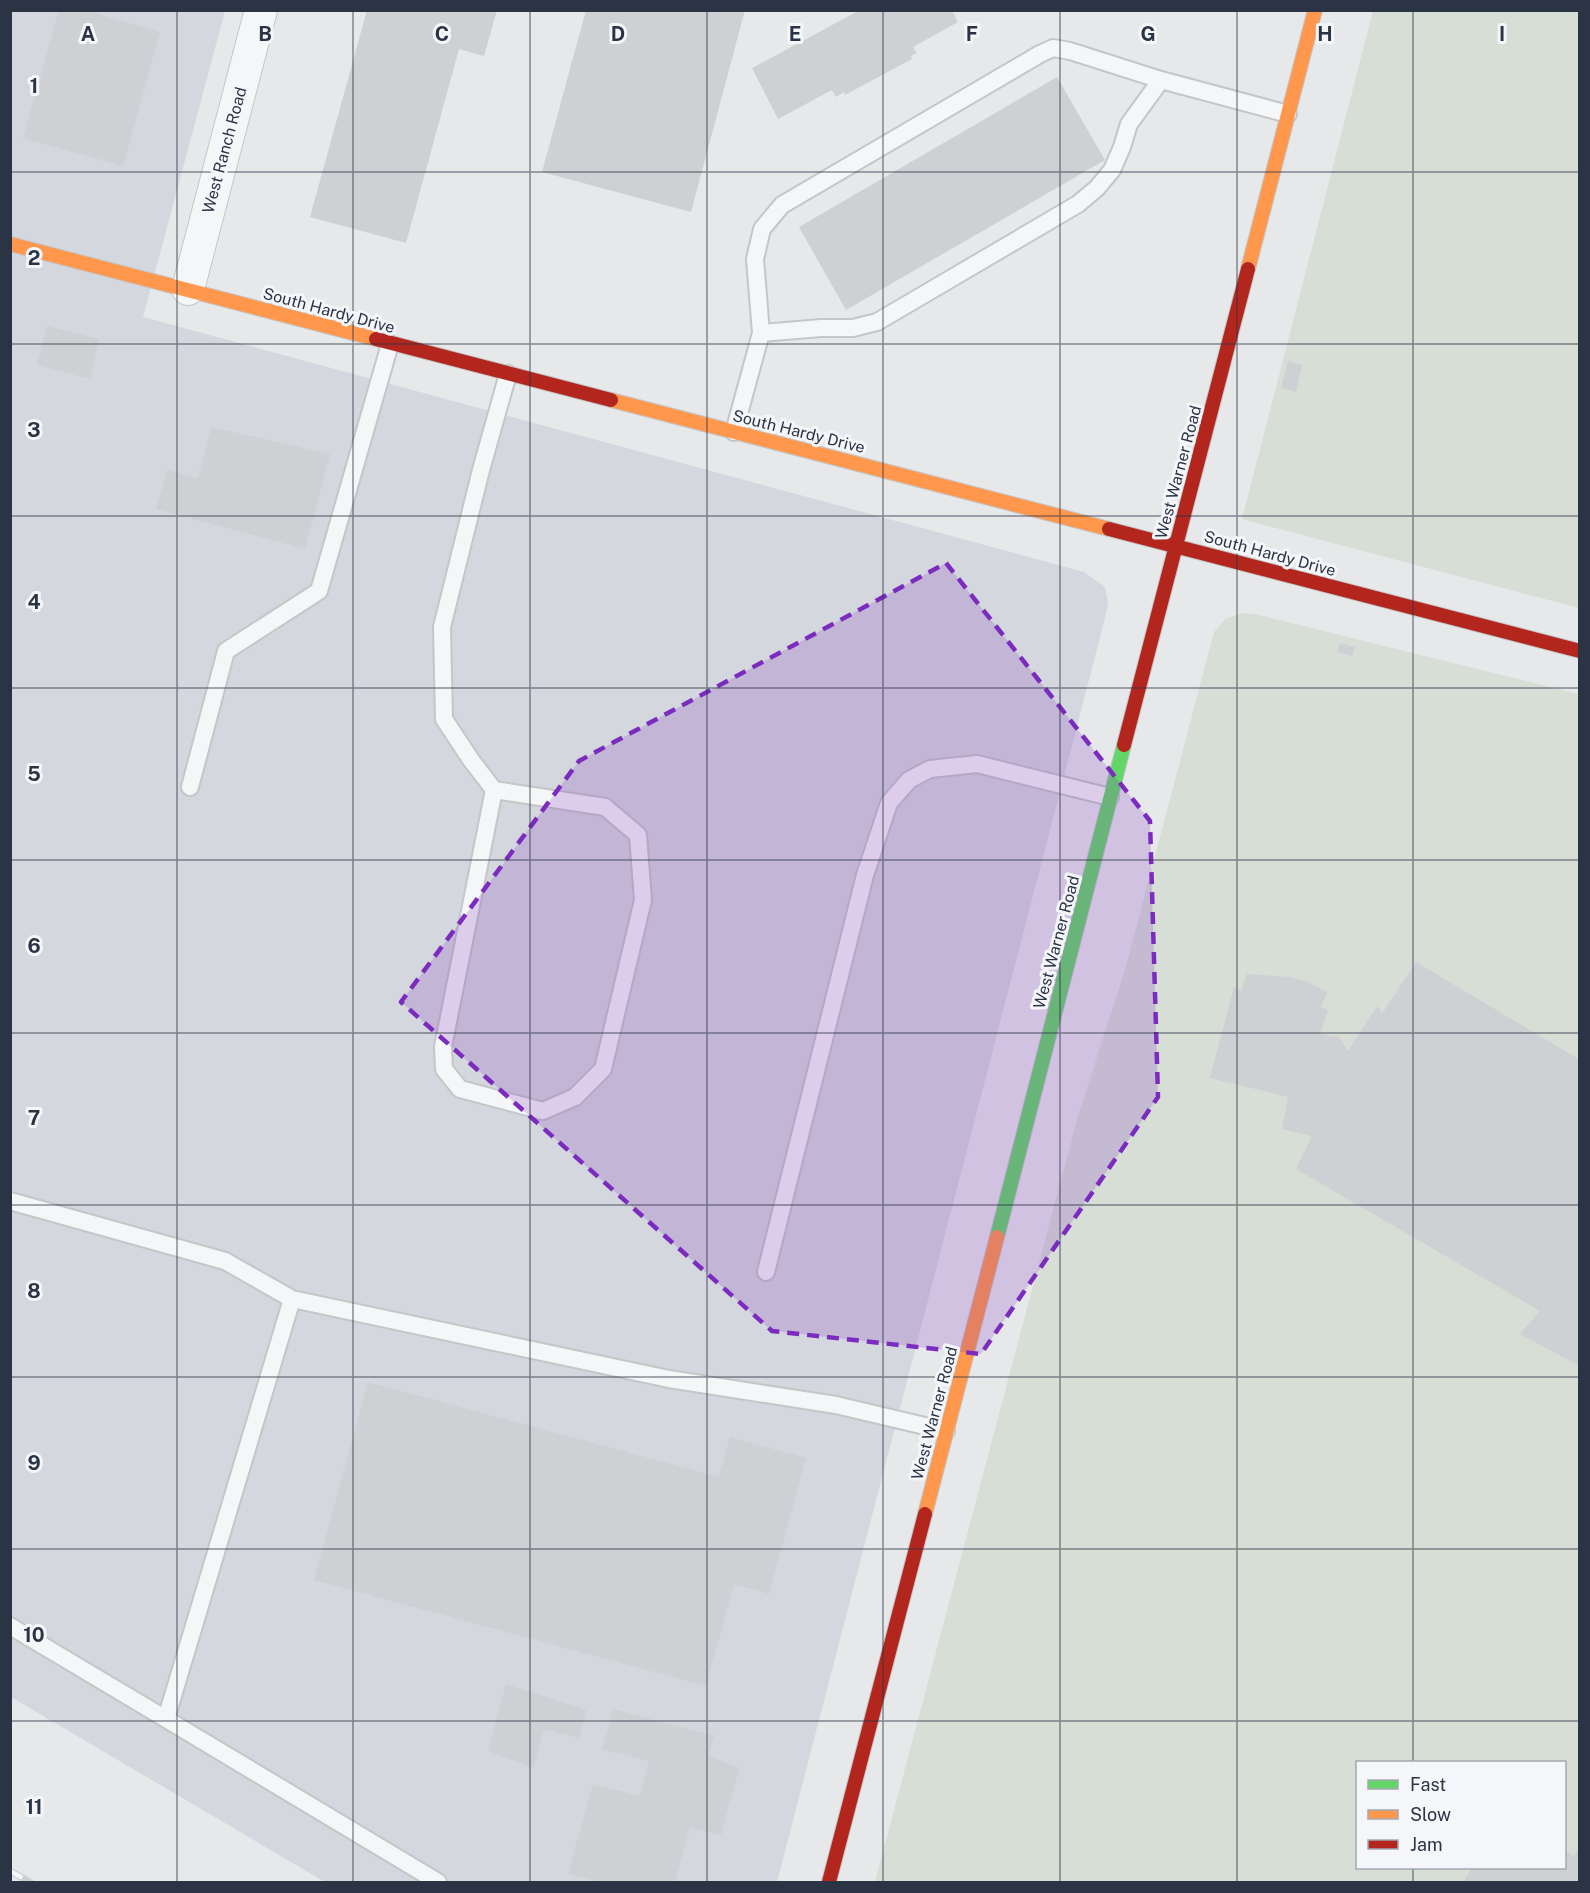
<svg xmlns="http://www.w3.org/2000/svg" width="1590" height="1893" font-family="'Public Sans',sans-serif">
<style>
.built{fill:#d4d7dd}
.green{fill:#d6ded6;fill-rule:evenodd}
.building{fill:#ced0d3}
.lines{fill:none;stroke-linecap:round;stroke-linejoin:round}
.lane-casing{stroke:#c4c6c8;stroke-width:20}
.street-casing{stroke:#c4c6c8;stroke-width:34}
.fast-casing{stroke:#c4c6c8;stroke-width:16}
.slow-casing{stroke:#c4c6c8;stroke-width:16}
.jam-casing{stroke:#c4c6c8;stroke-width:16}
.lane{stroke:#f5f6f7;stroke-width:16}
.street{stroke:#f5f6f7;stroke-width:32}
.fast{stroke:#63d668;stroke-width:14}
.slow{stroke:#ff974d;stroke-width:14}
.jam{stroke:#b3261e;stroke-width:14}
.rail-casing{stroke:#cecfd2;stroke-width:7}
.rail{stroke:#f4f6f9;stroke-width:4.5;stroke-dasharray:14;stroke-linecap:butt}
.marked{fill:#7b2cbf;fill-opacity:0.2;stroke:#7b2cbf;stroke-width:4.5;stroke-dasharray:12 8;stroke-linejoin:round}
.grid{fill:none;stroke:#2b3445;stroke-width:1.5;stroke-opacity:0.55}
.labels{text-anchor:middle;stroke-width:6;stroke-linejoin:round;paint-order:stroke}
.street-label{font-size:16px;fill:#2b3445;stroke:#f4f6f9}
.grid-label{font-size:20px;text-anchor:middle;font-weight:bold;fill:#2b3445;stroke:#f4f6f9;stroke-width:6;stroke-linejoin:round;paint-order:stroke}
</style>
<rect width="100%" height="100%" fill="#e6e8ea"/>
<path class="built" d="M11,11h214l-82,306 941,255 21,15 3,16 -3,15 -328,1264h-452l-314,-185z"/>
<path class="green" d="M1373,11h206v597l-337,-89z
M1243,613l12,1 324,80v1188h-704l203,-766 47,-146 89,-338 11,-13zM1358,1762h206v106h-206z"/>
<path class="building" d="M59,10h24l77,22 -37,134 -100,-28z
M367,10h130l-13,46 -25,-7 -53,194 -96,-26z
M586,10h159l-54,202 -149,-40z
M860,10h92l6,12 -45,25 4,6 -6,3 1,3 -67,36 -1,-3 -8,5 -4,-7 -54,29 -26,-51z
M1057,77l48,83 -259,150 -47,-83z
M47,326l52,13 -9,40 -53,-14z
M1288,361l14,4 -6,27 -15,-4z
M211,427l119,27 -25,95 -149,-40 11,-39 31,8z
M1340,643l15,4 -3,9 -15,-4z
M1416,962l164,98v306l-60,-32 20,-23 -244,-142 16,-33 -30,-7 6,-32 -78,-19 24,-91 7,4 6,-17 43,3 18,5 19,10 -6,15 7,3 -8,24 19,3 9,14 29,-45 5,8z
M368,1382l351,95 11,-40 76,21 -37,136 -35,-10 -28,102 -392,-106z
M506,1684l80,26 -7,28 -35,-9 -11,39 -45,-17z
M613,1709l101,27 -5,20 30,12 -18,67 -31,-8 -15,55h-76l-31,-8 25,-90 47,12 9,-35 -47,-12z
M1580,1847v35h-117l9,-14h92v-18l10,6z"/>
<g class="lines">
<g class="lane-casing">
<path id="lane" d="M761,333l60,-5h32l24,-6 201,-118 19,-16 15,-18 10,-23 7,-23 32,-44
M734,432l27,-99 -6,-74 7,-30 20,-24 258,-151 13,-6 17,3 91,29 127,34
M190,787l36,-136 93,-60 71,-247
M494,790l111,17 33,28 5,65 -40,169 -28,28 -32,14 -83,-22 -16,-20 -1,-22 51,-257 -23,-30 -27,-41 -2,-92 39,-157 27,-96
M10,1201l215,60 67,38
M766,1272l99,-397 24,-72 20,-23 21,-11 47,-5 133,33
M10,1626l156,93
M438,1882l-272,-163 126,-420 377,80 167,26 110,26"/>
</g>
<g class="street-casing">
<path id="street" d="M188,289l73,-279"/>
</g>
<g class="fast-casing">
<path id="fast" d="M997,1237l127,-492"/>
</g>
<g class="slow-casing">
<path id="slow" d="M10,244l366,95
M1248,269l67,-259
M611,400l498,129
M925,1514l72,-277"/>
</g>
<g class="jam-casing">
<path id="jam" d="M376,339l235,61
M1109,529l471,122
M1124,745l124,-476
M829,1882l96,-368"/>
</g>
<use href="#lane" class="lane"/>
<use href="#street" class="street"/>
<use href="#fast" class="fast"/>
<use href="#slow" class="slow"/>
<use href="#jam" class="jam"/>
<g class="rail-casing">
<path id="rail" d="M10,1871l20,11"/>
</g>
<use href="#rail" class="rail"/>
</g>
<path class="marked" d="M946,563l204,258 8,276 -177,257 -209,-23 -371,-329 178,-241z"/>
<path class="grid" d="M177,10v1872M353,10v1872M530,10v1872M707,10v1872M883,10v1872M1060,10v1872M1237,10v1872M1413,10v1752M10,172h1570M10,344h1570M10,516h1570M10,688h1570M10,860h1570M10,1033h1570M10,1205h1570M10,1377h1570M10,1549h1570M10,1721h1570M1413,1868v14"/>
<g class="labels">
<g class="street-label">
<text transform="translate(224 150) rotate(-75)" y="6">West Ranch Road</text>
<text transform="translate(329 310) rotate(15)" y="6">South Hardy Drive</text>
<text transform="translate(799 431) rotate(14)" y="6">South Hardy Drive</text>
<text transform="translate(1178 472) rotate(-75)" y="6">West Warner Road</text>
<text transform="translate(1270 553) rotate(15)" y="6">South Hardy Drive</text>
<text transform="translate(1056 942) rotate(-75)" y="6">West Warner Road</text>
<text transform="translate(934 1413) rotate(-75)" y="6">West Warner Road</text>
</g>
</g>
<g class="grid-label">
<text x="88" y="41">A</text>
<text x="265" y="41">B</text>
<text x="442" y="41">C</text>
<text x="618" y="41">D</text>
<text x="795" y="41">E</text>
<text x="972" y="41">F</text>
<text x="1148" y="41">G</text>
<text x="1325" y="41">H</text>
<text x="1502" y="41">I</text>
<text x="34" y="93">1</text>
<text x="34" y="265">2</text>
<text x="34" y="437">3</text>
<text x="34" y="609">4</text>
<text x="34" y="781">5</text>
<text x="34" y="953">6</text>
<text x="34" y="1125">7</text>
<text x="34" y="1298">8</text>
<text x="34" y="1470">9</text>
<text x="34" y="1642">10</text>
<text x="34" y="1814">11</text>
</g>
<rect width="1590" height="1893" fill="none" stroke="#2b3445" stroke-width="24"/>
<rect x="1356" y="1761" width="210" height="108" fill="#f4f6f9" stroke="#a4a8b1" stroke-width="1.5"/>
<rect x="1368" y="1780" width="30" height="9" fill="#63d668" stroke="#a4a8b1" stroke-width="1.5"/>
<text x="1410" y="1791" font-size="18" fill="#2b3445">Fast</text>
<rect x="1368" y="1810" width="30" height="9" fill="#ff974d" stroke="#a4a8b1" stroke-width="1.5"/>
<text x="1410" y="1821" font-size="18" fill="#2b3445">Slow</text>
<rect x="1368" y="1840" width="30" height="9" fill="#b3261e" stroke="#a4a8b1" stroke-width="1.5"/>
<text x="1410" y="1851" font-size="18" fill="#2b3445">Jam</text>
</svg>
